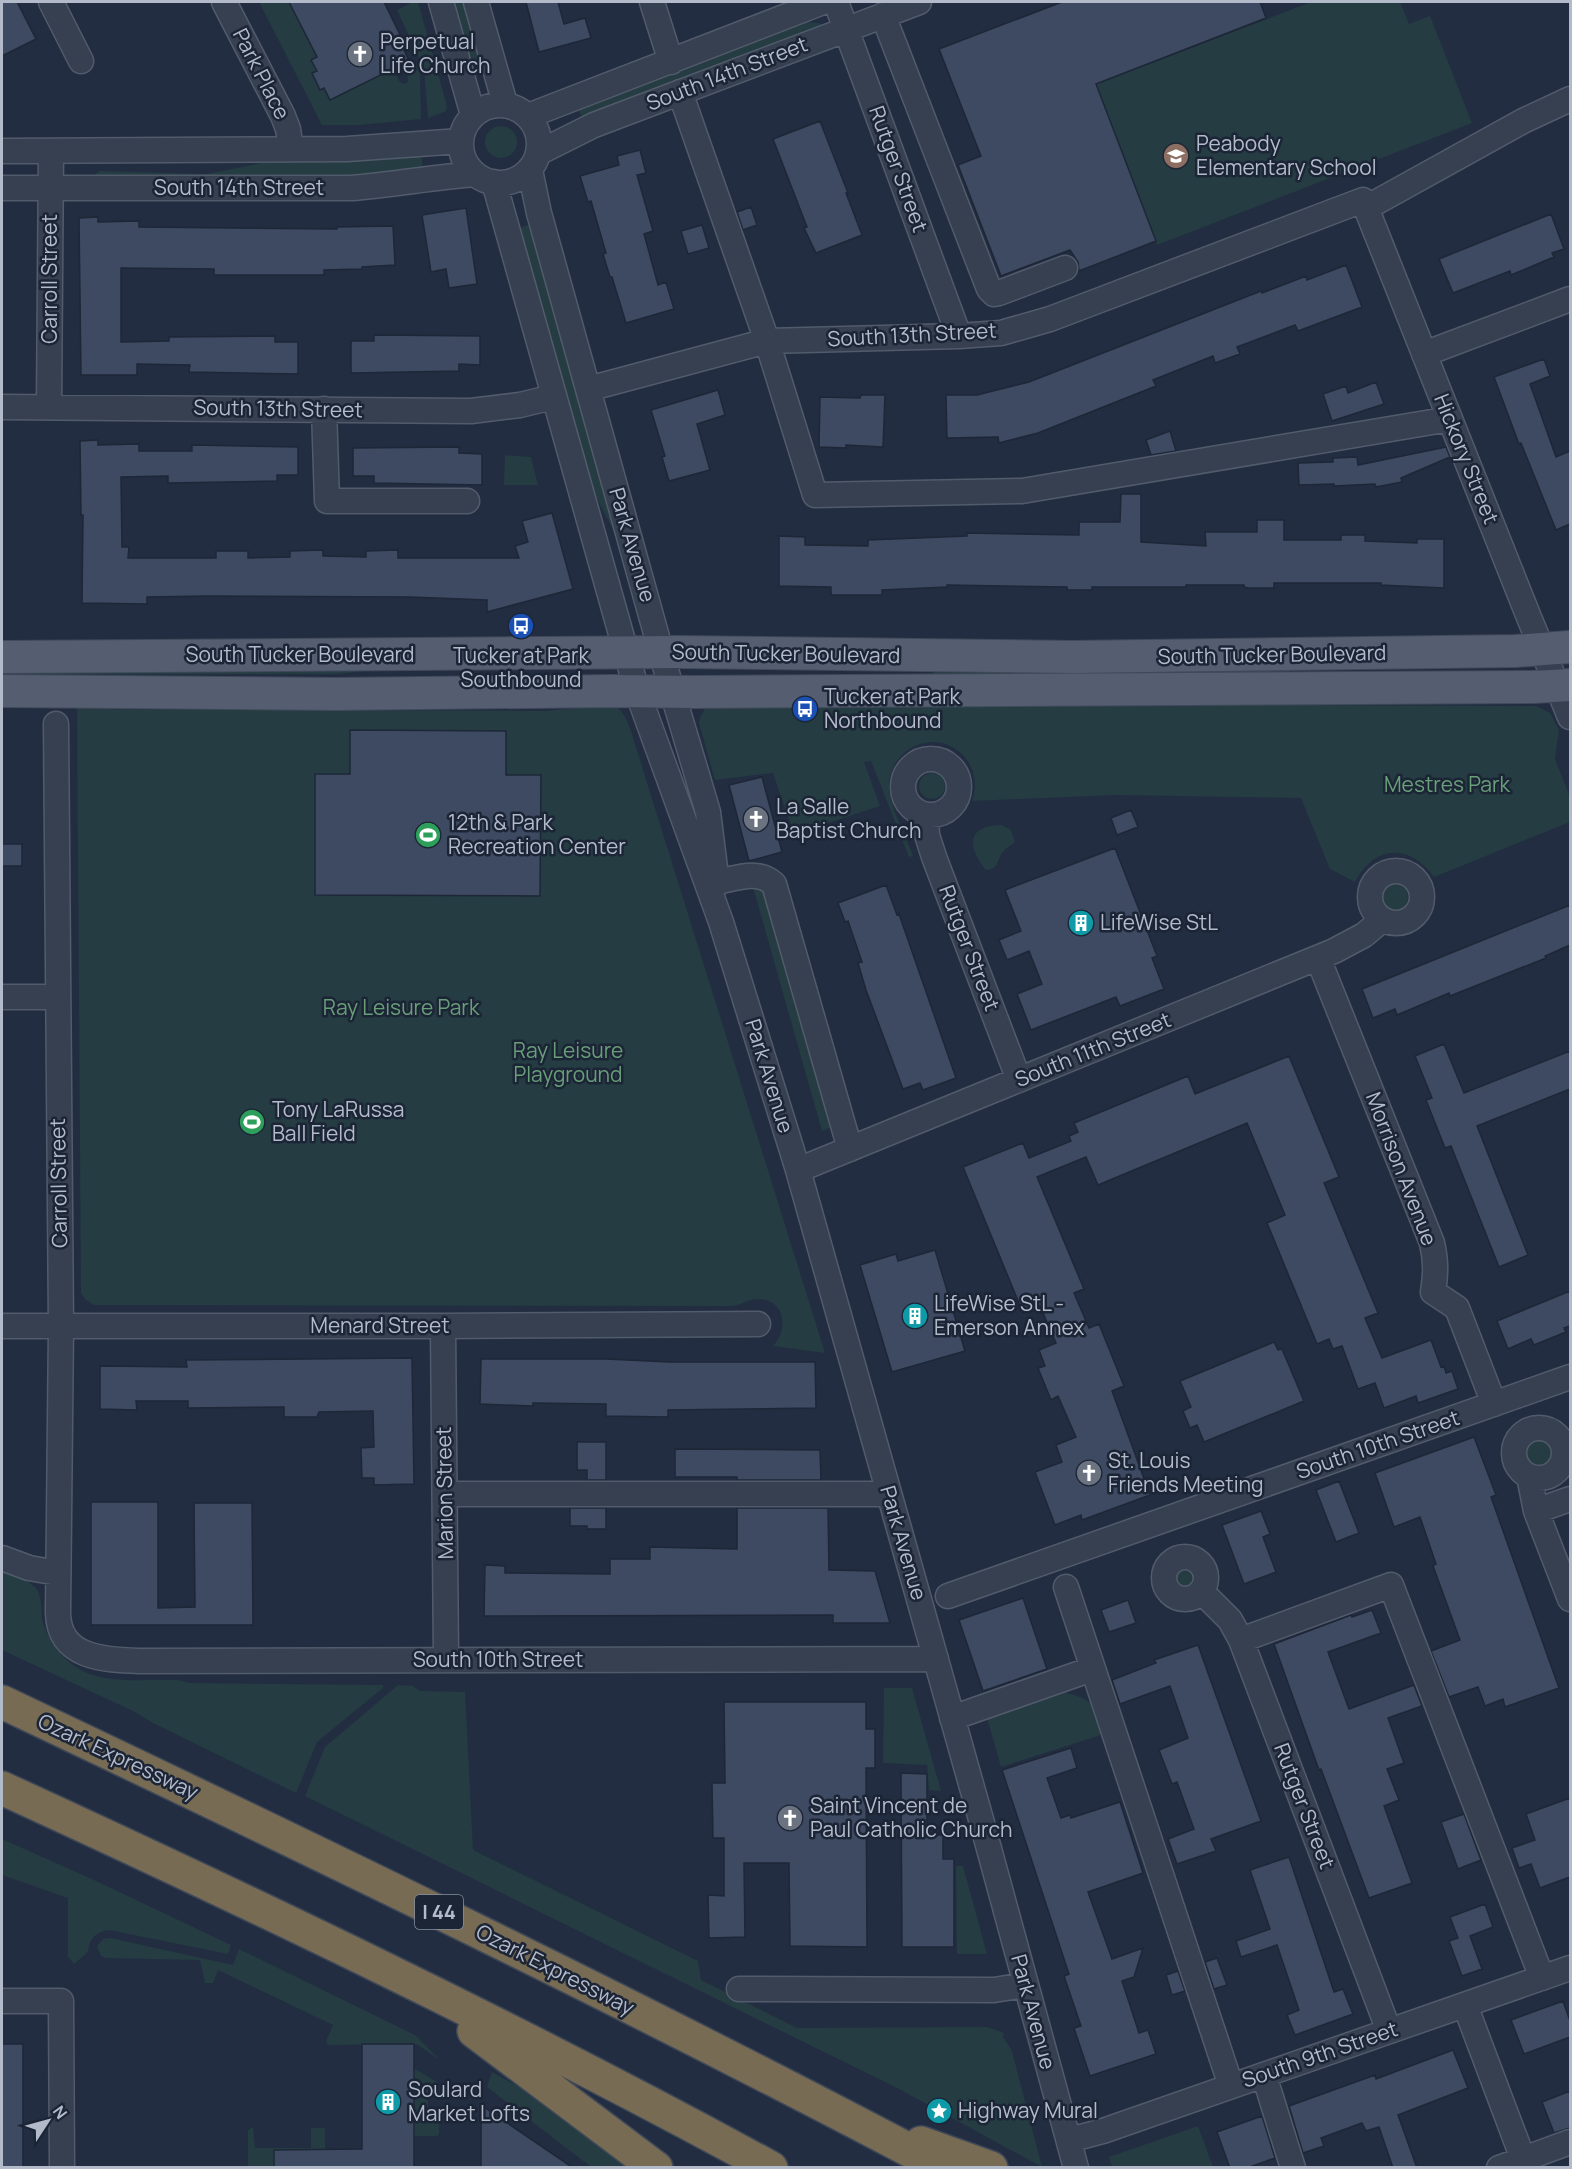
<svg xmlns="http://www.w3.org/2000/svg" width="1572" height="2169" font-family="Manrope,sans-serif">
<style>
.green{fill:#243c42}
.building{fill:#3e4a61;stroke:#1e2738;stroke-width:1.5}
.lines{fill:none;stroke-linecap:round;stroke-linejoin:round}
.minor-casing{stroke:#525b6b;stroke-width:27}
.major-casing{stroke:#40495a;stroke-width:34}
.highway-casing{stroke:#3f4858;stroke-width:36}
.minor{stroke:#374050;stroke-width:24}
.major{stroke:#555e71;stroke-width:32}
.highway{stroke:#776b53;stroke-width:33}
.labels{text-anchor:middle;stroke-width:5;stroke-linejoin:round;paint-order:stroke}
.shield{fill:#1c2536;stroke:#868e9e;stroke-width:1.5}
.shield-label{font-size:20px;font-weight:bold;fill:#b3bbcb}
.poi-label{font-size:21px;fill:#b3bbcb;stroke:#1c2536;text-anchor:start}
.street-label{font-size:21px;fill:#b3bbcb;stroke:#1c2536}
.park-label{font-size:21px;fill:#689e78;stroke:#1c2536}
</style>
<rect width="100%" height="100%" fill="#222d41"/>
<path class="green" d="M259,2h30l28,55 -6,3 6,11 -5,2 8,16 4,-1 6,12 63,-31 6,12 4,3 5,-2 -1,-12 10,-6 3,11 1,44 -62,6h-37z
M413,2h5l29,104 -1,5 -18,7 -4,-49 -27,-59z
M452,2h19l16,57 -17,5z
M1311,2h89l9,22 21,-8 42,107 -315,122 -53,-140 -72,4z
M805,22l14,1 7,4 -243,93 -6,-14z
M485 142a16 16 0 1 1 32 0a16 16 0 1 1-32 0Z
M421,154l3,19 -24,4h-302l-2,-3 3,-3 107,3 66,-13 97,-1z
M533,224l101,374 -19,-65 -28,-53 -70,-252z
M505,455l26,2 7,28h-34z
M371,665l1,5 -35,4 -335,1v-8z
M1290,667v6l-356,4 -1,-6z
M1109,704l427,2 14,7 9,17 -4,29 15,38v25l-136,55c-25,-34 -59,-32 -79,5l-25,-13 -29,-71 -187,-3 -142,6c15,-42 -32,-78 -68,-48 -9,8 -15,20 -15,32 0,21 17,51 24,71l-4,1 -38,-96 -7,1 16,44 -86,28 -21,-61 -58,7 -16,-57 1,-5 5,-10z
M608,705c13,0 18,13 22,23l195,625 -52,-7c15,-16 13,-45 -13,-47 -10,-1 -19,6 -28,7l-638,-1 -8,-5 -5,-7 -4,-586 29,2 439,2z
M919 786a13 13 0 1 1 26 0a13 13 0 1 1-26 0Z
M1001,825l9,4 5,13c-4,3 -9,6 -12,10 -7,9 -4,17 -17,18 -19,-23 -20,-44 15,-45z
M1382 897a13 13 0 1 1 26 0a13 13 0 1 1-26 0Z
M753,887l11,3 69,237 -11,4z
M1527 1452a13 13 0 1 1 26 0a13 13 0 1 1-26 0Z
M1172 1577a13 13 0 1 1 26 0a13 13 0 1 1-26 0Z
M2,1571c10,4 25,8 33,16 7,7 6,22 7,31 4,20 17,38 34,49 24,16 58,13 86,13 11,0 17,-1 27,3l194,2v3l-66,54 -21,51 -143,-70 -18,-11 -133,-62z
M398,1685l15,1 7,5 45,1 8,158 225,111 3,19 96,48 190,-1 17,6 -1,4 9,14 30,116 -143,-78 -594,-293 20,-49z
M884,1688h28l29,103 -12,-1 -2,-25 -44,-2z
M1065,1693c29,5 30,15 42,40l-106,34 -14,-49z
M2,1839l92,41 137,65 -3,9 -119,-24c-13,2 -20,8 -21,22l-14,12 -6,-7v-59l-66,-23z
M956,1866h7l24,88h-30z
M110,1938l123,27 6,-16 176,86 25,25 -22,-15 -4,-1 -86,1 -2,-4 7,-16 -115,-55 -5,13h-8l-5,-23 -94,-2 -5,-2 -4,-10 6,-7z
M414,2068l23,14 2,5 -11,1v26h12l-1,20 -2,2h-23z
M492,2072l40,22 109,73h-50l-104,-80z
M1198,2126l15,41h-101l-3,-10z
M253,2127l2,21h56v-20h14v22h-50l-1,17 -26,1v-38z"/>
<path class="building" d="M2,2h15l19,37 -34,17z
M289,2h95l23,47 -3,1 5,11 -79,39 -6,-12 -4,2 -8,-17 5,-2 -6,-11 6,-3z
M526,2h32l6,22 21,-6 6,20 -52,14z
M1062,2h198l6,16 -170,66 60,157 -77,30 -1,-9 -8,-12 -69,26 -43,-111 23,-9 -42,-107z
M820,121l28,72h-2l16,42 -46,18 -12,-25 3,-1 -34,-88z
M640,150l6,23 -9,2 16,56 -9,3 14,51 8,-3 8,27 -48,14 -14,-46h-2l-7,-23 3,-1 -15,-52 -3,1 -8,-26 39,-11 -2,-9z
M751,207l6,18 -14,5 -6,-18z
M466,208l11,76 -28,4 -3,-19 -15,3 -9,-57z
M1551,214l13,35 -12,4 2,4 -43,18 -1,-4 -57,22 -14,-34z
M98,217v5l41,-1v6l198,2v-2l56,-1 2,39 -33,2v2l-38,1v5h-110v-6l-93,-1v74l48,-1v-4l106,-1v6h23v32l-109,-2 1,-7 -53,-1v11h-56l-2,-157z
M702,225l7,23 -21,6 -7,-23z
M1346,265l16,42 -64,24 -3,-6 -58,22 3,7 -25,9 -2,-7 -60,24 3,6 -118,47 -39,10 -1,-6 -51,1 -1,-43h31l52,-13 232,-91 1,2 44,-17 1,4z
M374,335l106,1v29l-21,-1v7l-108,2v-32h23z
M1544,359l6,17 -20,8 26,73 14,-6v73l-14,6 -35,-87 -2,1 -25,-67z
M1376,382l8,22 -52,17 -9,-27 23,-8 2,7z
M718,390l7,25 -28,9 13,46 -41,11 -7,-24 3,-1 -14,-46z
M861,395h24l-2,52 -37,-2v3l-27,-1 1,-50 40,1z
M1170,431l6,20 -25,4 -5,-15z
M98,440v5l41,-1v7h53v-6l106,2v28h-21v6l-109,2v-7l-47,1 1,70h7l-1,11h88v-7h32v7l42,-1v-6l33,-1v6l43,1v-6l32,-1v8h121l-4,-12 13,-4 -6,-21 30,-8 21,76 -86,23v-12l-77,-3 -201,-1 -62,1v7l-65,-1 1,-88h-2l-1,-74z
M459,447v6l23,1v31l-108,-2v-7h-21v-28z
M1446,447l4,10 -49,21 1,4 -26,5 -1,-3 -41,2v-2l-35,1 -1,-22 35,-1v-4l24,-1 1,8z
M1121,494h20v48l65,4 -1,-14h52v-12h27v20h57v-5h24v6l52,2v-4h27v49l-63,-3v-2h-107v5h-26l-4,-1v-2h-58v2h-94v3h-25v-3l-120,-2v2l-65,3v5h-51v-8l-52,-1v-50l26,1v8l63,1v-6l99,-4v-3l112,2v-13h41z
M350,730l156,1v44h35l-1,121 -225,-1v-121h35z
M762,777l20,75 -33,9 -20,-76z
M1131,810l7,17 -21,8 -6,-17z
M2,844h20v22h-20z
M1115,848l42,108 -5,2 12,31 -44,17 -4,-9 -85,33 -14,-36 25,-10 -13,-33 -22,9 -8,-20 22,-9 -16,-41z
M886,885l11,30 2,-1 57,164 -33,12 -3,-7 -17,6 -37,-99 -8,-27 4,-1 -14,-41 -3,1 -7,-19z
M1570,905v40l-25,11 1,2 -96,38 -1,-3 -52,22 -2,-6 -22,9 -11,-29z
M1444,1044l20,49 106,-42v38l-93,37 51,129 -29,12 -48,-121 -6,2 -19,-48 6,-2 -17,-42z
M1289,1056l50,121 -15,6 54,130 -13,5 17,40 49,-18 10,27 3,-1 2,7 6,-2 6,18 -40,14 -2,-7 -32,12 -9,-25 -17,6 -16,-43 -9,3 -4,-10 -12,5 -50,-121 18,-8 -38,-92 -149,62 -12,-28 -49,20 47,112 -10,4 15,35 10,-4 25,62 -12,5 38,104 -68,25 -1,-5 -26,10 -20,-53 27,-10 -6,-17 20,-8 -18,-41 -7,4 -13,-32 7,-2 -6,-16 17,-7 -16,-37 -17,7 -60,-146 60,-24 6,15 42,-17 -2,-5 9,-4 -4,-9 114,-47 7,18z
M935,1250l30,101 -73,21 -32,-107 36,-11 2,7z
M1570,1291v35l-6,2 2,4 -32,13 -3,-6 -23,10 -11,-28z
M1274,1342l4,8 4,-1 22,52 -100,41 -7,-17 -7,3 -7,-17 8,-4 -11,-26z
M412,1358l2,126 -40,1v-7h-12l-1,-30 13,-1 -1,-36 -54,1 -2,5h-33v-10l-96,1v-7h-52l1,9 -37,-1v-43l87,1 -1,-7z
M481,1359h125l63,3h146l1,46 -148,2v7l-62,-1v-12l-73,-1v3l-53,-2z
M1474,1437l22,58 -5,2 68,191 -54,19 -2,-8 -18,7 -7,-19 -29,10 -18,-46 29,-11 -27,-74 3,-2 -16,-47 -26,10 -19,-54z
M577,1442h29v38h-19v-10h-10z
M675,1449l145,1 1,30h-84v-3h-62z
M1339,1481l20,52 -23,9 -20,-52z
M91,1502h67v106l37,-1 -1,-104h58l1,122h-162z
M570,1508h36v21h-19v-3h-17z
M737,1508h91l1,62 46,1 15,52h-57v-8l-349,1 1,-51 20,1v7l105,1v-15h40v-12l87,2z
M1261,1511l9,23 -7,3 13,35 -32,12 -22,-59z
M1023,1598l24,71 -64,22 -24,-71z
M1128,1600l8,23 -27,9 -8,-22z
M1372,1610l9,23 -53,19 21,57 65,-24 8,21 -34,12 16,45 -17,6 12,31 -15,6 28,77 -43,15 -48,-129 -2,1 -45,-126 77,-29 1,2z
M1198,1645l63,176 -50,18 5,12 -39,13 -9,-25 26,-10 -17,-47 -5,2 -13,-34 29,-12 -18,-52 -50,18 -8,-24 44,-17 -2,-3z
M724,1702h142v27h9v39h-9l1,179 -77,-1 -1,-83h-45l1,74 -36,1 -1,-43 16,1v-58h-11l-1,-55h13z
M1071,1748l6,20 -30,10 14,40 9,-3 1,3 49,-16 23,71 -55,19 24,67 31,-11 -9,29 -12,4 17,52 9,-3 8,24 -66,22 -16,-48 7,-2 -17,-50 5,-2 -67,-204z
M901,1773l26,1v61h16v24h11v88h-52z
M1570,1798v79l-30,11 -9,-24 -12,4 -7,-20 23,-8 -9,-26z
M1464,1814l17,46 -23,9 -17,-47z
M1289,1857l45,135 9,-3 10,25 -58,21 -8,-20 12,-5 -22,-65 -36,12 -5,-16 34,-12 -20,-59z
M1485,1904l8,23 -23,9 12,33 -20,7 -13,-35 9,-3 -8,-21z
M1217,1958l10,27 -13,4 -9,-27z
M1178,1971l7,20 -13,4 -6,-20z
M1563,2001l7,20v16l-46,17 -13,-34z
M2,2044h21v124h-21z
M362,2044h52v124h-140v-18l88,-1z
M1453,2050l15,38 -70,27 19,53h-24l-14,-41 -13,4 -4,-8 -41,15 3,8 -21,7 -14,-47 86,-31 1,4z
M1570,2091v37l-16,5 -12,-31z
M481,2105l92,63h-92z
M1262,2116l13,42 -28,10h-17l-13,-36z"/>
<g class="lines">
<g class="minor-casing">
<path id="minor" d="M51,2l30,59
M224,2l59,114 5,13 3,20
M441,2l32,113
M476,2l29,102
M652,2l19,60
M836,2l123,334
M883,15l106,274 5,5 5,-1 66,-25
M680,92l87,249 48,154 207,-4 428,-72
M461 144a39 39 0 1 1 78 0a39 39 0 1 1-78 0Z
M528,116l295,-114
M2,151l345,-2 114,-8
M538,153l56,-28 325,-123
M530,170l9,43 133,478 36,121 9,72
M494,182l143,509 84,231 77,248 184,653 94,345
M2,188h349c41,-3 83,-11 124,-14
M1366,208l157,-87 47,-22
M1424,354l146,-55
M588,389l179,-48 192,-5 42,-3 49,-14 313,-119 165,415 42,102
M2,407l469,4 49,-6 33,-8
M49,407l2,-256
M324,409l3,92h140
M56,724l5,602 -3,287c1,45 46,47 81,48l797,-2
M903 787a28 28 0 1 1 56 0a28 28 0 1 1-56 0Z
M926,815l1,20 7,22 85,223
M1370 897a26 26 0 1 1 52 0a26 26 0 1 1-52 0Z
M717,882c20,-4 41,-13 57,2l76,265
M1318,958l114,285c4,18 4,31 1,49l24,16 37,96
M2,997h55
M798,1170l536,-219 30,-16 18,-15
M2,1326h441l315,-2
M443,1326l3,333
M1514 1453a25 25 0 1 1 50 0a25 25 0 1 1-50 0Z
M1529,1476l7,35 34,88
M445,1494h444
M1536,1511l34,-12
M1164 1578a21 21 0 1 1 42 0a21 21 0 1 1-42 0Z
M2,1558l27,10 29,5
M1066,1587l165,499
M1201,1591l29,29 11,20 148,391
M948,1596l622,-219
M1241,1640l150,-55 151,393
M952,1718l140,-49
M739,1989l255,1 31,-5
M2,2001h59l1,167
M1465,2005l58,154
M1264,2075l29,93
M1069,2140l34,-9 467,-163
M1499,2168l71,-26"/>
</g>
<g class="major-casing">
<path id="major" d="M2,657l678,-5 393,5 442,-6 55,-4
M2,691l334,3 277,-3 81,1 839,-5 37,-2"/>
</g>
<g class="highway-casing">
<path id="highway" d="M2,1702c316,150 631,302 941,466
M2,1788c259,119 518,243 769,380
M474,2031l182,137
M921,2143l70,25"/>
</g>
<use href="#minor" class="minor"/>
<use href="#major" class="major"/>
<use href="#highway" class="highway"/>
</g>
<defs>
<g id="church-disc" transform="scale(1.35)"><circle r="9.5" fill="#6b7280" stroke="#1c2536"/><path d="M-1.2-6h2.4v3.5h3.3v2.4h-3.3V6h-2.4V-.1h-3.3v-2.4h3.3Z" fill="#fff"/></g>
<g id="school-disc" transform="scale(1.35)"><circle r="9.5" fill="#8d6e63" stroke="#1c2536"/><path d="M0-5L7-2L0 1L-7-2ZM-4 1L0 2.5L4 1V4Q0 6-4 4Z" fill="#fff"/></g>
<g id="bus-disc" transform="scale(1.35)"><circle r="9.5" fill="#1a4fb4" stroke="#1c2536"/><path d="M-5-6H5V4H4V6H2V4H-2V6H-4V4H-5ZM-3.5-4V0h7V-4ZM-3.5 1.2v1.5H-2V1.2ZM2 1.2v1.5H3.5V1.2Z" fill="#fff"/></g>
<g id="stadium-disc" transform="scale(1.35)"><circle r="9.5" fill="#2e9e5b" stroke="#1c2536"/><path d="M0-5a6.5 5 0 1 0 0 10a6.5 5 0 1 0 0-10ZM-3.5-1.8h7v3.6h-7Z" fill="#fff"/></g>
<g id="building-disc" transform="scale(1.35)"><circle r="9.5" fill="#0f9aa8" stroke="#1c2536"/><path d="M-4-6H4V6H1V3H-1V6H-4ZM-2.5-4.3h1.7v1.8h-1.7ZM.8-4.3h1.7v1.8H.8ZM-2.5-1h1.7V.8h-1.7ZM.8-1h1.7V.8H.8Z" fill="#fff"/></g>
<g id="sight-disc" transform="scale(1.35)"><circle r="9.5" fill="#0f9aa8" stroke="#1c2536"/><path d="M0-6L1.8-2.2L6-1.7L2.9 1.2L3.7 5.4L0 3.3L-3.7 5.4L-2.9 1.2L-6-1.7L-1.8-2.2Z" fill="#fff"/></g>
</defs>
<g fill-rule="evenodd">
<use href="#church-disc" x="360" y="54"/>
<use href="#school-disc" x="1176" y="156"/>
<use href="#bus-disc" x="521" y="626"/>
<use href="#bus-disc" x="805" y="709"/>
<use href="#church-disc" x="756" y="819"/>
<use href="#stadium-disc" x="428" y="835"/>
<use href="#building-disc" x="1081" y="923"/>
<use href="#stadium-disc" x="252" y="1122"/>
<use href="#building-disc" x="915" y="1316"/>
<use href="#church-disc" x="1089" y="1473"/>
<use href="#church-disc" x="790" y="1818"/>
<use href="#building-disc" x="388" y="2102"/>
<use href="#sight-disc" x="939" y="2111"/>
</g>
<g class="labels">
<rect class="shield" x="415" y="1895" width="48" height="34" rx="4.5"/>
<g class="shield-label">
<text x="439" y="1919">I 44</text>
</g>
<g class="poi-label">
<text x="380" y="49">Perpetual<tspan x="380" dy="24">Life Church</tspan></text>
<text x="1196" y="151">Peabody<tspan x="1196" dy="24">Elementary School</tspan></text>
<text x="521" y="663" text-anchor="middle">Tucker at Park<tspan x="521" dy="24">Southbound</tspan></text>
<text x="824" y="704">Tucker at Park<tspan x="824" dy="24">Northbound</tspan></text>
<text x="776" y="814">La Salle<tspan x="776" dy="24">Baptist Church</tspan></text>
<text x="448" y="830">12th &amp; Park<tspan x="448" dy="24">Recreation Center</tspan></text>
<text x="1100" y="930">LifeWise StL</text>
<text x="272" y="1117">Tony LaRussa<tspan x="272" dy="24">Ball Field</tspan></text>
<text x="934" y="1311">LifeWise StL -<tspan x="934" dy="24">Emerson Annex</tspan></text>
<text x="1108" y="1468">St. Louis<tspan x="1108" dy="24">Friends Meeting</tspan></text>
<text x="810" y="1813">Saint Vincent de<tspan x="810" dy="24">Paul Catholic Church</tspan></text>
<text x="408" y="2097">Soulard<tspan x="408" dy="24">Market Lofts</tspan></text>
<text x="958" y="2118">Highway Mural</text>
</g>
<g class="street-label">
<text transform="translate(261 74) rotate(63)" y="7">Park Place</text>
<text transform="translate(727 74) rotate(-21)" y="7">South 14th Street</text>
<text transform="translate(898 169) rotate(70)" y="7">Rutger Street</text>
<text x="239" y="195">South 14th Street</text>
<text transform="translate(50 279) rotate(-90)" y="7">Carroll Street</text>
<text transform="translate(912 335) rotate(-3)" y="7">South 13th Street</text>
<text transform="translate(278 409) rotate(1)" y="7">South 13th Street</text>
<text transform="translate(1466 459) rotate(68)" y="7">Hickory Street</text>
<text transform="translate(632 545) rotate(74)" y="7">Park Avenue</text>
<text transform="translate(786 654) rotate(1)" y="7">South Tucker Boulevard</text>
<text x="300" y="662">South Tucker Boulevard</text>
<text transform="translate(1272 655) rotate(-1)" y="7">South Tucker Boulevard</text>
<text transform="translate(969 948) rotate(69)" y="7">Rutger Street</text>
<text transform="translate(1093 1050) rotate(-22)" y="7">South 11th Street</text>
<text transform="translate(769 1076) rotate(73)" y="7">Park Avenue</text>
<text transform="translate(1401 1169) rotate(69)" y="7">Morrison Avenue</text>
<text transform="translate(59 1183) rotate(-91)" y="7">Carroll Street</text>
<text x="380" y="1333">Menard Street</text>
<text transform="translate(1378 1445) rotate(-19)" y="7">South 10th Street</text>
<text transform="translate(445 1493) rotate(-91)" y="7">Marion Street</text>
<text transform="translate(903 1543) rotate(74)" y="7">Park Avenue</text>
<text x="498" y="1667">South 10th Street</text>
<text transform="translate(118 1757) rotate(25)" y="7">Ozark Expressway</text>
<text transform="translate(1304 1806) rotate(69)" y="7">Rutger Street</text>
<text transform="translate(555 1970) rotate(27)" y="7">Ozark Expressway</text>
<text transform="translate(1033 2012) rotate(75)" y="7">Park Avenue</text>
<text transform="translate(1320 2055) rotate(-19)" y="7">South 9th Street</text>
</g>
<g class="park-label">
<text x="1447" y="792">Mestres Park</text>
<text x="401" y="1015">Ray Leisure Park</text>
<text x="568" y="1058">Ray Leisure<tspan x="568" dy="24">Playground</tspan></text>
</g>
</g>
<rect width="1572" height="2169" fill="none" stroke="#b3bbcb" stroke-width="6"/>
<g transform="translate(48 2121) rotate(54)" stroke="#1c2536" stroke-width="4.5" paint-order="stroke">
<path d="M0-4.5L10 22L0 15L-10 22Z" fill="#b3bbcb"/>
<text y="-9" font-size="16" font-weight="bold" text-anchor="middle" fill="#b3bbcb">N</text>
</g>
</svg>
